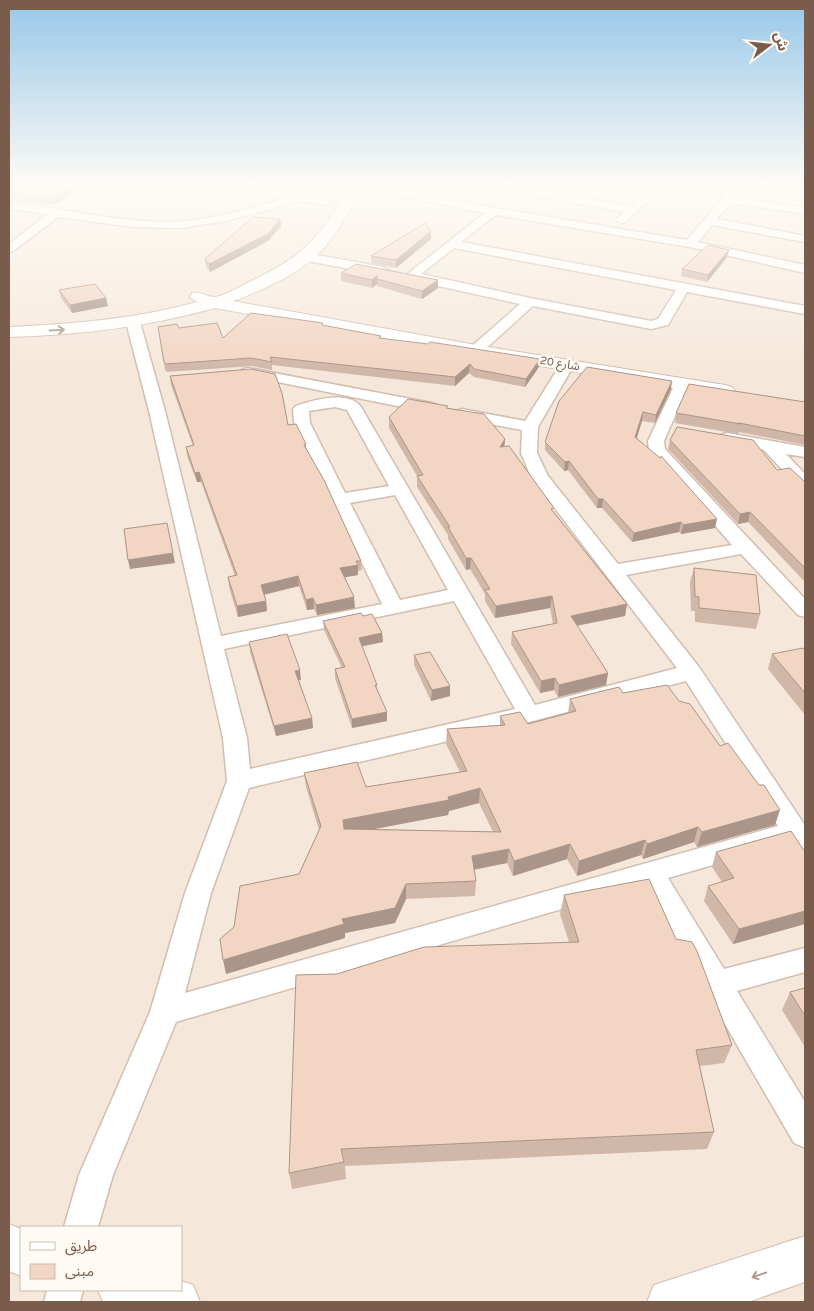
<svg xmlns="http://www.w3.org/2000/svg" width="814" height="1311" font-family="Karla,'Noto Sans Arabic',sans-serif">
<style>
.residential{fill:#f5e8da;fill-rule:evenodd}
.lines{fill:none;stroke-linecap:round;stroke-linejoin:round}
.minor-casing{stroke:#d1beb0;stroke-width:3}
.tertiary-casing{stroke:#d1beb0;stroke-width:2}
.minor{fill:#fff;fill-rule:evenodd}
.tertiary{fill:#fff;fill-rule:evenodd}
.wall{fill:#d1b7a8;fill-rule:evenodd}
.shaded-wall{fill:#aa9588}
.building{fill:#f3d5c3;stroke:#aa9588;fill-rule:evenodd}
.oneway{stroke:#af9d94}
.labels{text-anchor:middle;stroke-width:5;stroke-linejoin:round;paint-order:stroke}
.far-street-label{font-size:12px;fill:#7a5c4d;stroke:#fffaf3}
</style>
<rect width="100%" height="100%" fill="#fdf6ec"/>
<path class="residential" d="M9,187h796v1115h-796zM21,1227h160v63h-160z"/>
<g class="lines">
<g class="minor-casing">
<path id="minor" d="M224,187h28l75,12 5,3 -5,3 -27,-4 -74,20 -45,7 -47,-1 -76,-10 -45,34 -4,1v-8l39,-30 -39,-5v-6c52,4 103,19 156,19 41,0 81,-13 120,-23l-56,-9z
M366,187h23l105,21 193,32 36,-42 5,-11h10l-4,10 71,11v6l-74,-11 -14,16 88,17v6l-93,-17 -14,17 107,23v8l-115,-26 -194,-32 -35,27 344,64v8l-118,-22 -19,33 -17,4 -118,-23 -52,47h-10l-2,-3 2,-3 49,-43 -109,-24 -6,-4 80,-63 -114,-23zM454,248l222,42 -18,29 -7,2 -121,-23 -109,-24z
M499,187h25l106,19 22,-19h12l-39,35 -4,1 -5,-3 8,-8 -120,-22z
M306,253l77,14 6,4 -6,4 -81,-15 -2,-3z
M133,318l7,4 25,89 56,225 161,-32 -88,-181 -1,-14 3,-3c16,-6 53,-16 65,1l174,298 142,-37 -146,-191 -10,-24 1,-23 -60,-11 -6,-2 -2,-3 2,-3 6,-2 63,12 37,-59h10l2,3 -36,62 -1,26 11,23 70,88 114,-19 -83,-95 -1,-9 27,-57 2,-3h10l2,3 -25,57 1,8 140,150v18l-7,-2 -57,-61 -115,21 73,92 105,157 1,33 -9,-3 -7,-11 -121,35 56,91 81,-21v24l-68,19 68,111v46l-11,-5 -150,-258 -468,137 -63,153 -15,52h-34l15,-52 71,-163 35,-119 42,-112 -4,-43 -74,-327 -23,-89zM335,407l12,3 42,76 -44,7 -35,-70 -1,-12zM395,495l53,95 -48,10 -50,-97zM454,601l61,108 -265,60 -3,-31 -23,-89zM686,681l92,145 -593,167 26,-100 38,-105 280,-66z
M248,368l184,35 5,2 3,3 -3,3 -5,2 -189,-38 -2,-3 2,-3z
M727,433l78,14v10l-19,-3 19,20v15l-6,-1 -35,-38 -43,-9 -2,-3 2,-3z
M47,1290h36l-3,12h-36z"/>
</g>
<g class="tertiary-casing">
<path id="tertiary" d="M350,187h13c-12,21 -24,44 -40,62 -23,25 -58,40 -90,52l243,44 249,40 7,2 3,4 -3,4 -7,2 -249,-42 -261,-47c-68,19 -136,27 -206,29v-10c64,-3 127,-8 188,-25l-7,-5 2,-4c9,-2 14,4 22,4 9,0 27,-11 35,-15 57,-27 68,-42 101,-95z
M9,1224l12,5v47l-12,-5z
M805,1236v46l-57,20h-101l7,-17z
M181,1281l12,4 7,17h-97l-5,-12h83z"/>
</g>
<use href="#minor" class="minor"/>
<use href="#tertiary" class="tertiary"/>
</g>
<path class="wall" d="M9,187l68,4 -22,14 -46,-4z
M280,219l1,7 -13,15 -58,31 -4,-5 -1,-8z
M431,231v8l-35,29 -25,-5v-7z
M727,257l-20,25 -26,-6 1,-7z
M341,273l97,15 -16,11 -45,-13v-2l-5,4 -31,-7z
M59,290l47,8 2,8 -36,7 -11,-15z
M323,325l58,11v2l158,29 -14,20 -51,-10 -5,-4 -14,13 -183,-21v5l-20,-4 -85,6 -2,-2 -7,-43 21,1 44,10z
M170,376l118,49 18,19v5l55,112 1,9 -4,1v4l-13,2 10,31 -38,7 -3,-6 -7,1 -8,-24 -35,9 2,6 1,10 -29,6 -9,-30 -1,-10 7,-1 -34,-94h-4l-10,-26 -1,-9 7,-1 -22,-61z
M671,389l-16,34 -13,-2 -5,17 78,90 -34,6 -2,-2 -47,10 -30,-34h-5l-29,-38 -4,1 -19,-21v-8z
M805,402v43l-66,-13 -1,2 -63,-11 1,-10z
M448,408l57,31 -1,8 50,65 73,92 -2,12 -48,10 31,47 -2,12 -48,12 -4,-7 -14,3 -29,-49 1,-12 41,-8 -3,-16 -55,10 -10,-17v-7l-15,-25 -4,1 -18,-31v-4l-31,-48v-11l-28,-48v-11z
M670,440l107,30 28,12v100l-57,-60 -10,2 -70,-75z
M694,568l66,46 -4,15 -61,-7v-11h-4l-1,-29z
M363,616l19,17 1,9 -21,4 15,39v5l10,22v9l-35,7 -17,-50v-9l7,-1 -18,-38 -1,-9z
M249,642l52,38h-2l13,38 1,10 -37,8 -26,-84z
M805,651v64l-37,-46 4,-15z
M414,655l36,41 -19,5 -17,-36z
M623,693l152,132 -78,22 -3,-5 -51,17 -2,-4 -64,21 -10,-17 -54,17 -6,-13 -33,7 2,11 -1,15 -69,3 -11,24 -50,10v5l-119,36 73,-100 20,-44 -13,-43 -2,-14 62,14 94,-15 -14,-28 1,-15 53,-4v-9l28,8 40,-11 2,-14zM479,803l14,29 -122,-3 77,-14 1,-4z
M716,852h89v72l-72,20 -29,-43 4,-15 14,-4 -10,-15z
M564,895l112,44 56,106 -8,18 -24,3 14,66 -7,17 -362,17 1,13 -54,10 -3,-16 48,-199 232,-32 -9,-28z
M805,988v59l-23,-37 8,-18z"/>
<path class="shaded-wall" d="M67,187h10v4l-22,14 -2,-9z
M280,219l1,7 -13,15 -58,31 -1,-8z
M431,231v8l-35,29v-8z
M729,250l-2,7 -20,25 1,-7z
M377,276v8l-5,4v-8z
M438,280v8l-16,11v-8z
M106,298l2,8 -36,7 -2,-8z
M540,359l-1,8 -14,20 1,-8z
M470,364l-1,9 -14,13v-9z
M672,381l-1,8 -16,34 1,-8z
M643,412l-1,9 -8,25 1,-9z
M505,439l-1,11 -4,-3z
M569,461l-1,9 -4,1 1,-9z
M199,472l2,10h-4l-2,-9z
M598,499h5l-1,9h-5z
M750,512l-2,10 -10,2 2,-10z
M717,519l-2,9 -34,6 2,-9z
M681,522l-2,10 -47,10 2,-9z
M173,553l2,10 -45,6 -2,-9z
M466,558h5l-1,11 -4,1z
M358,565v10l-17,3 -1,-10z
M298,576l1,10 -37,9 -1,-10z
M552,596l-2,12 -55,10 1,-12z
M354,597l1,11 -38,7 -1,-10z
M313,598l1,11 -7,1 -1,-10z
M266,601l1,10 -29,6 -1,-11z
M627,604l-2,12 -56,11 2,-11z
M382,633l1,9 -24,5v-9z
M300,670l1,10 -5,1 -1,-10z
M608,673l-2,12 -48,12 1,-12z
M555,678l-1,12 -14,3 1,-12z
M450,686v10l-19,5 1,-11z
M387,712v9l-35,7v-9z
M312,718l1,10 -37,8 -2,-10z
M480,788l-1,15 -30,8 -1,4 -104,20 -1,-15 105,-23z
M780,810l-5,15 -78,22 5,-15z
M698,827l-4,15 -51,17 4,-15z
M645,840l-4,15 -64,21 2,-15z
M570,844l-3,15 -54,17 1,-15z
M509,849l-2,14 -36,7 1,-14z
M406,884v15l-11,24 -50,10v5l-119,36 -3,-14 119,-41z
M805,911v13l-72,20 6,-15z"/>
<path class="building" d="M9,187h58l-14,9 -44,-4z
M253,217l27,2 -12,15 -59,30 -4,-5z
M425,223l6,8 -35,29 -25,-4z
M708,245l21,5 -21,25 -26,-6z
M356,264l82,16 -16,11 -45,-12v-3l-5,4 -31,-7z
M95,284l11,14 -36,7 -11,-15z
M251,313l72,10 -1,2 59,11 -2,2 49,6 2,-2 110,17 -14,20 -52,-10 -4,-5 -15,13 -185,-20 2,5 -21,-4 -85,6 -2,-2 -6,-35 19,-3 2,4 38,-5 6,15z
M587,367l85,14 -16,34 -13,-3 -8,25 25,21 1,-2 56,63 -34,6 -2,-3 -47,11 -31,-34h-5l-29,-38 -4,1 -20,-20 14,-41z
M251,369l24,5 7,19 6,32 8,-1 10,20 -2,1 20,35 37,81h-5l2,4 -18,3 14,29 -38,8 -3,-7 -7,2 -8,-24 -37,9 5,16 -29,5 -9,-29 9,-2 -38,-103 -4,1 -9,-26 8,-2 -24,-69z
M689,384l116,18v34l-66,-13 2,1 -65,-11z
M408,399l40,7 -2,2 38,6 21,25 -5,8 9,-1 45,62 -3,1 76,95 -56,12 37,57 -49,12 -4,-7 -14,3 -29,-49 45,-9 -5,-27 -56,10 -11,-16 5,-1 -19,-31h-5l-18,-31h2l-33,-51 6,-1 -34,-58z
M677,427l76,13 24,30 13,-2 15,14v86l-55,-56 -10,2 -70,-74z
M167,523l6,30 -45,7 -4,-31z
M694,568l62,7 4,39 -61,-6v-11l-4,-1z
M361,613l2,3 9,-2 10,19 -23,5 18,47h-2l12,27 -35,7 -17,-50 10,-2 -22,-46z
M287,634l13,36 -5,1 17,47 -38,8 -25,-84z
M803,648l2,3v42l-33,-39z
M430,652l20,34 -18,4 -18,-35z
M667,685l12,16 11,3 30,42 8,-3 31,42h5l16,25 -78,22 -4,-5 -51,17 -2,-4 -66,21 -9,-17 -56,17 -5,-12 -37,7 4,25 -70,3 -11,24 -53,11 2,5 -121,36 -3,-21 14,-12 6,-41 59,-12 22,-48 -17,-53 53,-11 9,25 101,-16 -20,-42 58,-4 -5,-9 20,-4 8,12 48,-13 -6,-12 49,-12 4,6zM480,788l21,44 -157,-3 -1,-9 106,-20 -1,-3z
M791,831l14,21v59l-66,18 -31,-43 26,-8 -18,-26z
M649,879l27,60 16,3 5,9 35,94 -36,5 18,82 -373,17 3,13 -55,11 7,-198 41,-1 87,-27 155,-5 -15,-47z
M805,988v28l-15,-24z"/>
<defs><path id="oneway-shaft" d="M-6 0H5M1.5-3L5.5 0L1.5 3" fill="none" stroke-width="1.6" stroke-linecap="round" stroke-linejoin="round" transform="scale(1.25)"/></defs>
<g class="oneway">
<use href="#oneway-shaft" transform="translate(57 330) rotate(-3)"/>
<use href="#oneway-shaft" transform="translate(759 1275) rotate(161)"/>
</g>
<linearGradient id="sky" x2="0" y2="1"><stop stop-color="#97c7e8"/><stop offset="0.5" stop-color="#fefbf6"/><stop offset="1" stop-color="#fefbf6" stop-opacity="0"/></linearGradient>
<rect width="814" height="371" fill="url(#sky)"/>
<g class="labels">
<g class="far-street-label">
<text transform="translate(560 363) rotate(10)" y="4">شارع 20</text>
</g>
</g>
<rect width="814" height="1311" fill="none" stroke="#7a5c4d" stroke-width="20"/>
<rect x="20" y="1226" width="162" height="65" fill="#fffaf3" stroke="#cabbb1"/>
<rect x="30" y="1242" width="25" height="8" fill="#ffffff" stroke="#cabbb1"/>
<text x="65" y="1251" font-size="15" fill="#7a5c4d">طريق</text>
<rect x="30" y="1264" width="25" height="15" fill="#f3d5c3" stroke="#cabbb1"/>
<text x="65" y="1276" font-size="15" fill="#7a5c4d">مبنى</text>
<g transform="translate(769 45) rotate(74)" stroke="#fffaf3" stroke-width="4" paint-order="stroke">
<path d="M0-4L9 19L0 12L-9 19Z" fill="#7a5c4d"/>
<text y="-8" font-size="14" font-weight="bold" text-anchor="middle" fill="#7a5c4d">ش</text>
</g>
</svg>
